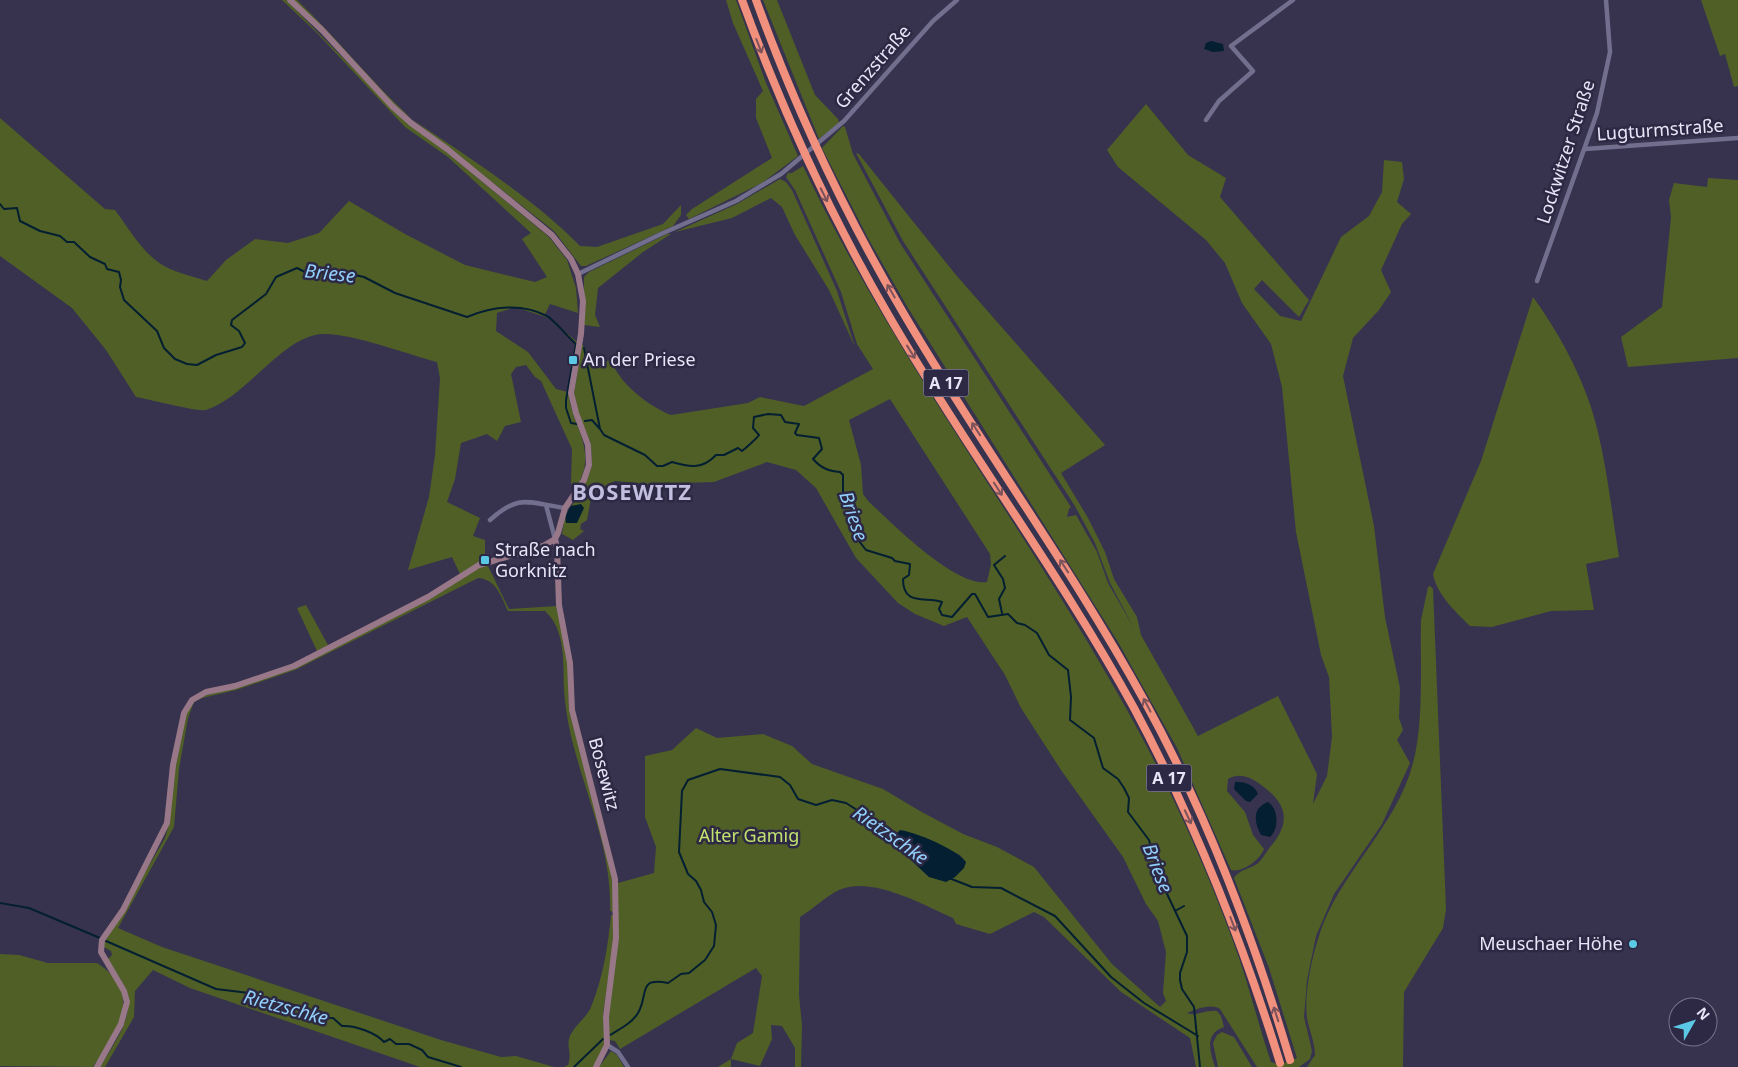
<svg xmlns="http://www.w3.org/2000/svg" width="1738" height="1067" font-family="'Noto Sans',sans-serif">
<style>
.green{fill:#4f5f26;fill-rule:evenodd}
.water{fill:#041f31}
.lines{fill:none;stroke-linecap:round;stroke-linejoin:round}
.stream{stroke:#041f31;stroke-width:2}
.street{stroke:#726e8d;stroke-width:4.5}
.secondary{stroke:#987888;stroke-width:6}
.highway{stroke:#f2907e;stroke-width:8}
.oneway{stroke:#7c525b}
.poi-dot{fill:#5bc8e6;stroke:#2d2944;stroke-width:2}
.labels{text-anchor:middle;stroke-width:5;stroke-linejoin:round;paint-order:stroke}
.shield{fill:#2d2944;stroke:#afadc1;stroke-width:1}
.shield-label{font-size:16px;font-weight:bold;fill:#e7e5f7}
.street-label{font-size:18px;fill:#e7e5f7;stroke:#2d2944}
.poi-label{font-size:18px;fill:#e7e5f7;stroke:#2d2944;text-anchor:start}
.park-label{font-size:18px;fill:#c2e26e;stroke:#2d2944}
.water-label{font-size:19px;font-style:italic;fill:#92cffc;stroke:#2d2944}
.district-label{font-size:22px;font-weight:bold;letter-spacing:1px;fill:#c2bee0;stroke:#2d2944}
</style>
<rect width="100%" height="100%" fill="#37334e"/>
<path class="green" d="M282,0h4l122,124 37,27 104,86 18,23 9,28 2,25 -28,-9 -5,10 32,28 -1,3 -27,-27 -34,-11 -18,6 -1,18 32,21 28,37 12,3c5,37 30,57 9,95l-6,-3 1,-35 -31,-68 -6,-4 -9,-12 -10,2 -5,7 10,48 -16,4 -8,15 -10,-7 -26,9 -6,36 -8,23 33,16 -7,18 12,4v19l-25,15 -8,-17 -44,13 21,-73 6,-42 5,-77 -3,-16c-31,-8 -85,-29 -114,-28 -40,1 -76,63 -117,76 -8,2 -58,-11 -70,-13l-30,-47 -34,-42 -72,-52v-138l105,91 10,1c16,21 30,48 55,59 12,5 25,8 37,12l19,-21 29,-21 33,4 31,-10 30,-32 56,33 60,31 70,17 12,-5 -25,-38 9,-6 -83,-76 -43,-30 -88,-94z
M293,0h4c40,38 74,82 115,119 57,39 120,78 168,127l17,1 66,-23 18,-19v10l-8,11 -87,40h-5l-27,-35 -161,-127z
M726,0h10l30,83 32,73 -36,27 -73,36 -3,-4 6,-6 80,-51 -16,-40v-19l7,-8 -30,-68z
M763,0h14l38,95 23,24 1,4 -20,16z
M1701,0h37v86l-4,1 -9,-33 -5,2z
M1146,104l42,51 38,23 -6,19 89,103 -10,17 -37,-37 -8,9 26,27 21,5 40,-84 28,-21 13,-24 2,-32 18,2 2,17 -7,23 14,12 -9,10 -21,46 10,22 -12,18 -26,28 -10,38 31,150 11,91 15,71 -1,30 4,12 -6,10 13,23 -28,61 -48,70 -18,42 -9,44 -3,37 8,34 -2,8 -11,8h-42l-37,-58c-9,-6 -24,0 -33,4 8,4 20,-4 30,-2l4,5 3,11c-20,7 -14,24 -9,40h-19l-6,-29 -69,-46 -77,-75 -10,-5 -44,22 -34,-10 -3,-6c-29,-13 -82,-43 -114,-28 -14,7 -26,19 -39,27l-1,78 3,30 -1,42h-6v-19l-13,-22 -11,-1 1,14 -12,27 -29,-7v8h-13l13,-8 6,-16 16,-10 9,-57 -6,-8 -136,81 -5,-8 -6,-1 -1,-22 10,-80v-55l36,-10 2,-26 -11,-30v-61l27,-6 24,-22 21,10 46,-4 29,12 20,18 71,25 37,22 43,23 34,13 37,20 78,97 48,43 6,-6 -3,-8 3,-41 -8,-31 -12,-17 -23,-47 -62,-87 -40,-62 -16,-33 -38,-58 -23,9 -29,-12 -17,-11 -42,-45 -40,-70 -20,-18 -29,-8 -53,20 -65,2 -34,-3 -23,12 -5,27 -6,4 -1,5 4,2 -11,9 -11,-6 3,-18 18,-27 9,-23 -1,-22 -13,-31 -4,-20 8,-49 5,8 3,13 21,-5c8,23 37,46 60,55l77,-12 12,-6 44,9 69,-37 -16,-25 -16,-52 -46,-102 -9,-13 2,-4h4l11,-7c87,184 211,346 311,521 47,81 87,167 119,254 15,40 25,83 38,121l8,3 18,-7 -28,-90 -35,-90c5,-8 15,-9 23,-14 6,-5 9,-12 14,-18 23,-27 13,-46 -14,-64 -9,-6 -19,-9 -29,-3l-1,12 18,21 8,23 11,14c-4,11 -22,24 -33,21l-54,-122 -59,-106 -210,-334 -39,-68 -47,-92 21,-22 2,1 8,27 47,89 171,264 -2,2 -2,8 9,-2 21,37 11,31 26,45 -24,-45 -15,-40 -20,-37 -172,-265 -47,-88 3,1 97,121 149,170 -44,28 27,45 17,34 9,27 23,38 4,18 57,101 80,-40 39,78 -4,30 14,-28 5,-39 -3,-60 -8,-22 -25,-123 -14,-145 -11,-43 -29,-41 -17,-40 -19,-23 -88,-73 -11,-17zM890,399l100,155 1,10 -4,18c-32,5 -95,-59 -118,-80l-6,-8 -2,-29 -12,-45zM912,833l48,22 6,8 -37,14 -35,-33v-10z
M1708,178l30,2v178l-110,9 -7,-30 41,-30 9,-90 -2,-17 5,-17 33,4z
M780,179l6,3 6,8 45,101 18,56 -26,-57 -34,-55 -13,-28 -11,-9 -39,20 -57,14 62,-28z
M667,234h4l-28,18 -45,36 -3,27 5,12 -16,-2v-48l5,-5z
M1533,297c24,33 45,71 58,110 15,48 20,101 28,150l-33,7 8,46 -43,1 -59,16 -22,-1c-15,-15 -33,-31 -37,-52l48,-113z
M487,564l22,45 48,-3 11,58 1,46 44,168 1,34 -4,-1c3,-77 -42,-146 -46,-222 -1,-26 2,-59 -19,-78h-37c-7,-15 -12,-32 -30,-33l-183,92 -59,20 -34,8 -8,4 -6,16 -9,51 -5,58 -56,101 44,19 279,93 60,17 15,-1 38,11h-134l-230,-79 -37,-18 -18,21 -1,26 -29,50h-5c13,-22 36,-51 26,-78 -5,-11 -13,-19 -18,-30l4,-4 -1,-4 -7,-4v-4l61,-105 4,-14 6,-58 10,-49 4,-11 10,-9 36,-9 58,-20z
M1430,586l3,3 13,320 -3,19 -39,64 -1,75h-96l8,-12c0,-13 -6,-25 -8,-37 -3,-24 4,-56 11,-79 19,-65 78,-110 95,-176 11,-39 7,-101 8,-143l7,-33z
M306,605l22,40 -11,6 -20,-43z
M611,915l3,1v21l-11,78 2,29 -12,23h-29l4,-2c4,-12 -1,-17 1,-26 3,-12 17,-20 22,-32 12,-29 17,-61 20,-92z
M0,954l19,1 29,8h49c48,31 20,67 -4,104l-93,-1z
M1222,1032l12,5 18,30h-34l-5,-24 4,-8z
M611,1051l6,4 7,12h-25z"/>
<path class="water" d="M1211,41l12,3 1,7 -11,1 -9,-3 2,-6z
M581,504l3,4 -7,15h-11l-1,-7 6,-10z
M1235,782c8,-1 20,3 23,12l-8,8 -4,-1 -12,-12z
M1268,802c11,7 11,27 2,35l-9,-2c-7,-13 -9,-27 7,-33z
M900,830c16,2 58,20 66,32l-2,6 -9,9 -9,5 -17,-5 -35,-33 -2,-6z"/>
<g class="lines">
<path class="stream" d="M0,204l4,5 13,-1 3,13 20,10 20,5 7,6h7l16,15 15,7 2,5 12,3 2,8 -1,7 4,13 33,31 7,17 11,11 12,5 10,1 19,-10 26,-8 3,-4 -6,-12 -8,-6 1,-5 34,-26 10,-17 21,-9 10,5 35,-1 22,5 31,16 72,24c26,-11 55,-14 80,-1 6,3 22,22 29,28l-10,56v8l5,15 6,1
M584,348l16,81 4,6 41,20 12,11h6l9,-4c17,5 30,8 44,-7h8l14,-7 4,3c4,-3 15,-13 17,-16l-6,-7 1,-11 14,-3 13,1 4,7 14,2 -4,9 2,2 22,3 3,11 -9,10c8,9 15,12 27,13l3,3v20l8,10 8,36 7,9 26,8 3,3 15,3 -1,11 -6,4c0,28 23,17 39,23l-3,7 3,6 10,2 20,-23h3l13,23 20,-3 9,9 8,2 12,8 12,22 19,15 3,27 -1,23 24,18 9,30 15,11 6,9 5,10 -1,14 21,28 10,37 28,59v16l-7,21v7l2,9 12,18 6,60
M585,421l7,-1 7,8
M1002,613l-3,-14 6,-11 -2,-9 -9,-14 11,-9
M949,878l23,9 29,1 54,28 56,61 33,26 54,33
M0,903l29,5 71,30
M1175,911l9,-5
M106,941l110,48 33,4 26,10 20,2 2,4 30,9h6l9,8c13,-1 34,7 42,16l6,-3 6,5h13l13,6 6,7 33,10
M610,1035c10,-6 22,-12 28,-22 11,-19 -1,-36 30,-30l13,-9 8,-1 16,-13 9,-14 2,-21 -4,-13 -8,-10 -3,-12 -5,-9 -8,-7 -9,-22 3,-61 6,-11 32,-11 60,8 10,8 8,14 18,6 16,-5 14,3 49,31
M574,1067l29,-28"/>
<path class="street" d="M1206,120l13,-19 34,-30 -22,-25 62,-46
M1585,149l153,-11
M578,274l83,-40 75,-33 45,-27 63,-53 89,-100 24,-21
M1537,281l60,-168 13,-61 -4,-52
M546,505l9,34
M490,520c30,-27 38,-17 75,-12
M607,1045l11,7 10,15"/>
<path class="secondary" d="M555,539l2,8 2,58 11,58 2,47 43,169 1,59 -10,79 1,28 -11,22
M97,1067l24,-43 6,-22 -3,-11 -23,-39 1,-12 21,-30 44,-87 6,-58 11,-52 8,-13 14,-8 29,-6 59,-20 134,-69 51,-32 64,-19 12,-7 3,-6 7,-25 19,-28 5,-15 -1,-20 -12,-32 -5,-20 10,-59 2,-33 -5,-27 -7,-15 -19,-24 -105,-86 -36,-26 -19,-17 -70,-76 -32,-30"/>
<path class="highway" d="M742,0c40,110 88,215 147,316 77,133 171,257 245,392 61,114 108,232 146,355
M756,0c39,108 87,210 145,309 77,133 169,256 243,391 63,114 109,236 146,360"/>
</g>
<defs><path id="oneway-shaft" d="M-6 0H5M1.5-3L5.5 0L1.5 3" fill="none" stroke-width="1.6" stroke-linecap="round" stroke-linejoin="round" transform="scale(1.25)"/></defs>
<g class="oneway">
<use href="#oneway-shaft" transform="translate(759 46) rotate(69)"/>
<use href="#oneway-shaft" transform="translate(824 195) rotate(63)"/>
<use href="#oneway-shaft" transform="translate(891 291) rotate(-120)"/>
<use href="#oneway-shaft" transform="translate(911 352) rotate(58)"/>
<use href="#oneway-shaft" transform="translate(976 429) rotate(-123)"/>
<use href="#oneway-shaft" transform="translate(998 489) rotate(57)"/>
<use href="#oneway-shaft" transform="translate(1064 566) rotate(-123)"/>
<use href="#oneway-shaft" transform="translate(1147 705) rotate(-118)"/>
<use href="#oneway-shaft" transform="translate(1188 817) rotate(65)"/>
<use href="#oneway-shaft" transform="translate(1233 924) rotate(69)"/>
<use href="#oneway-shaft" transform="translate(1276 1014) rotate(-108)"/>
</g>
<g class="poi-dot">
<rect x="568" y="355" width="10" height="10" rx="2.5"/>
<rect x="480" y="555" width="10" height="10" rx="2.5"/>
<circle cx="1633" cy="944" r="5"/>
</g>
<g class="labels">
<g class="shield">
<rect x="923.5" y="369.5" width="45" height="27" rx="4"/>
<rect x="1146.5" y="764.5" width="45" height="27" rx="4"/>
</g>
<g class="shield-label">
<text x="946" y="389">A 17</text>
<text x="1169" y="784">A 17</text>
</g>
<g class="street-label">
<text transform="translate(873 67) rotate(-49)" y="6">Grenzstraße</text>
<text transform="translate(1660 130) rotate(-4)" y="6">Lugturmstraße</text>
<text transform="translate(1566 152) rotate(-72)" y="6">Lockwitzer Straße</text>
<text transform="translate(604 774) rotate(75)" y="6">Bosewitz</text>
</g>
<g class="poi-label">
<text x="583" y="366">An der Priese</text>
<text x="495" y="556">Straße nach<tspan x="495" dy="21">Gorknitz</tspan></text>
<text x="1623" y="950" text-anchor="end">Meuschaer Höhe</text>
</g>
<g class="park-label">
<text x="749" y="842">Alter Gamig</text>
</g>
<g class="water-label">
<text transform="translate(330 273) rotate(6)" y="7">Briese</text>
<text transform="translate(854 516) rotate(71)" y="7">Briese</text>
<text transform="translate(891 835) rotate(35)" y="7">Rietzschke</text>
<text transform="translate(1158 868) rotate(69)" y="7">Briese</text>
<text transform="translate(286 1007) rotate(15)" y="7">Rietzschke</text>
</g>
<g class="district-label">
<text x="632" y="500">BOSEWITZ</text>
</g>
</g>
<g transform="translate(1693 1022) rotate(51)"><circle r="24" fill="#2d2944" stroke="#77748c"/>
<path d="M0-4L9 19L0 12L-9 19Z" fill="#5bc8e6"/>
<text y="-8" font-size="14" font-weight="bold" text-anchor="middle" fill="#e7e5f7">N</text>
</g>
</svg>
